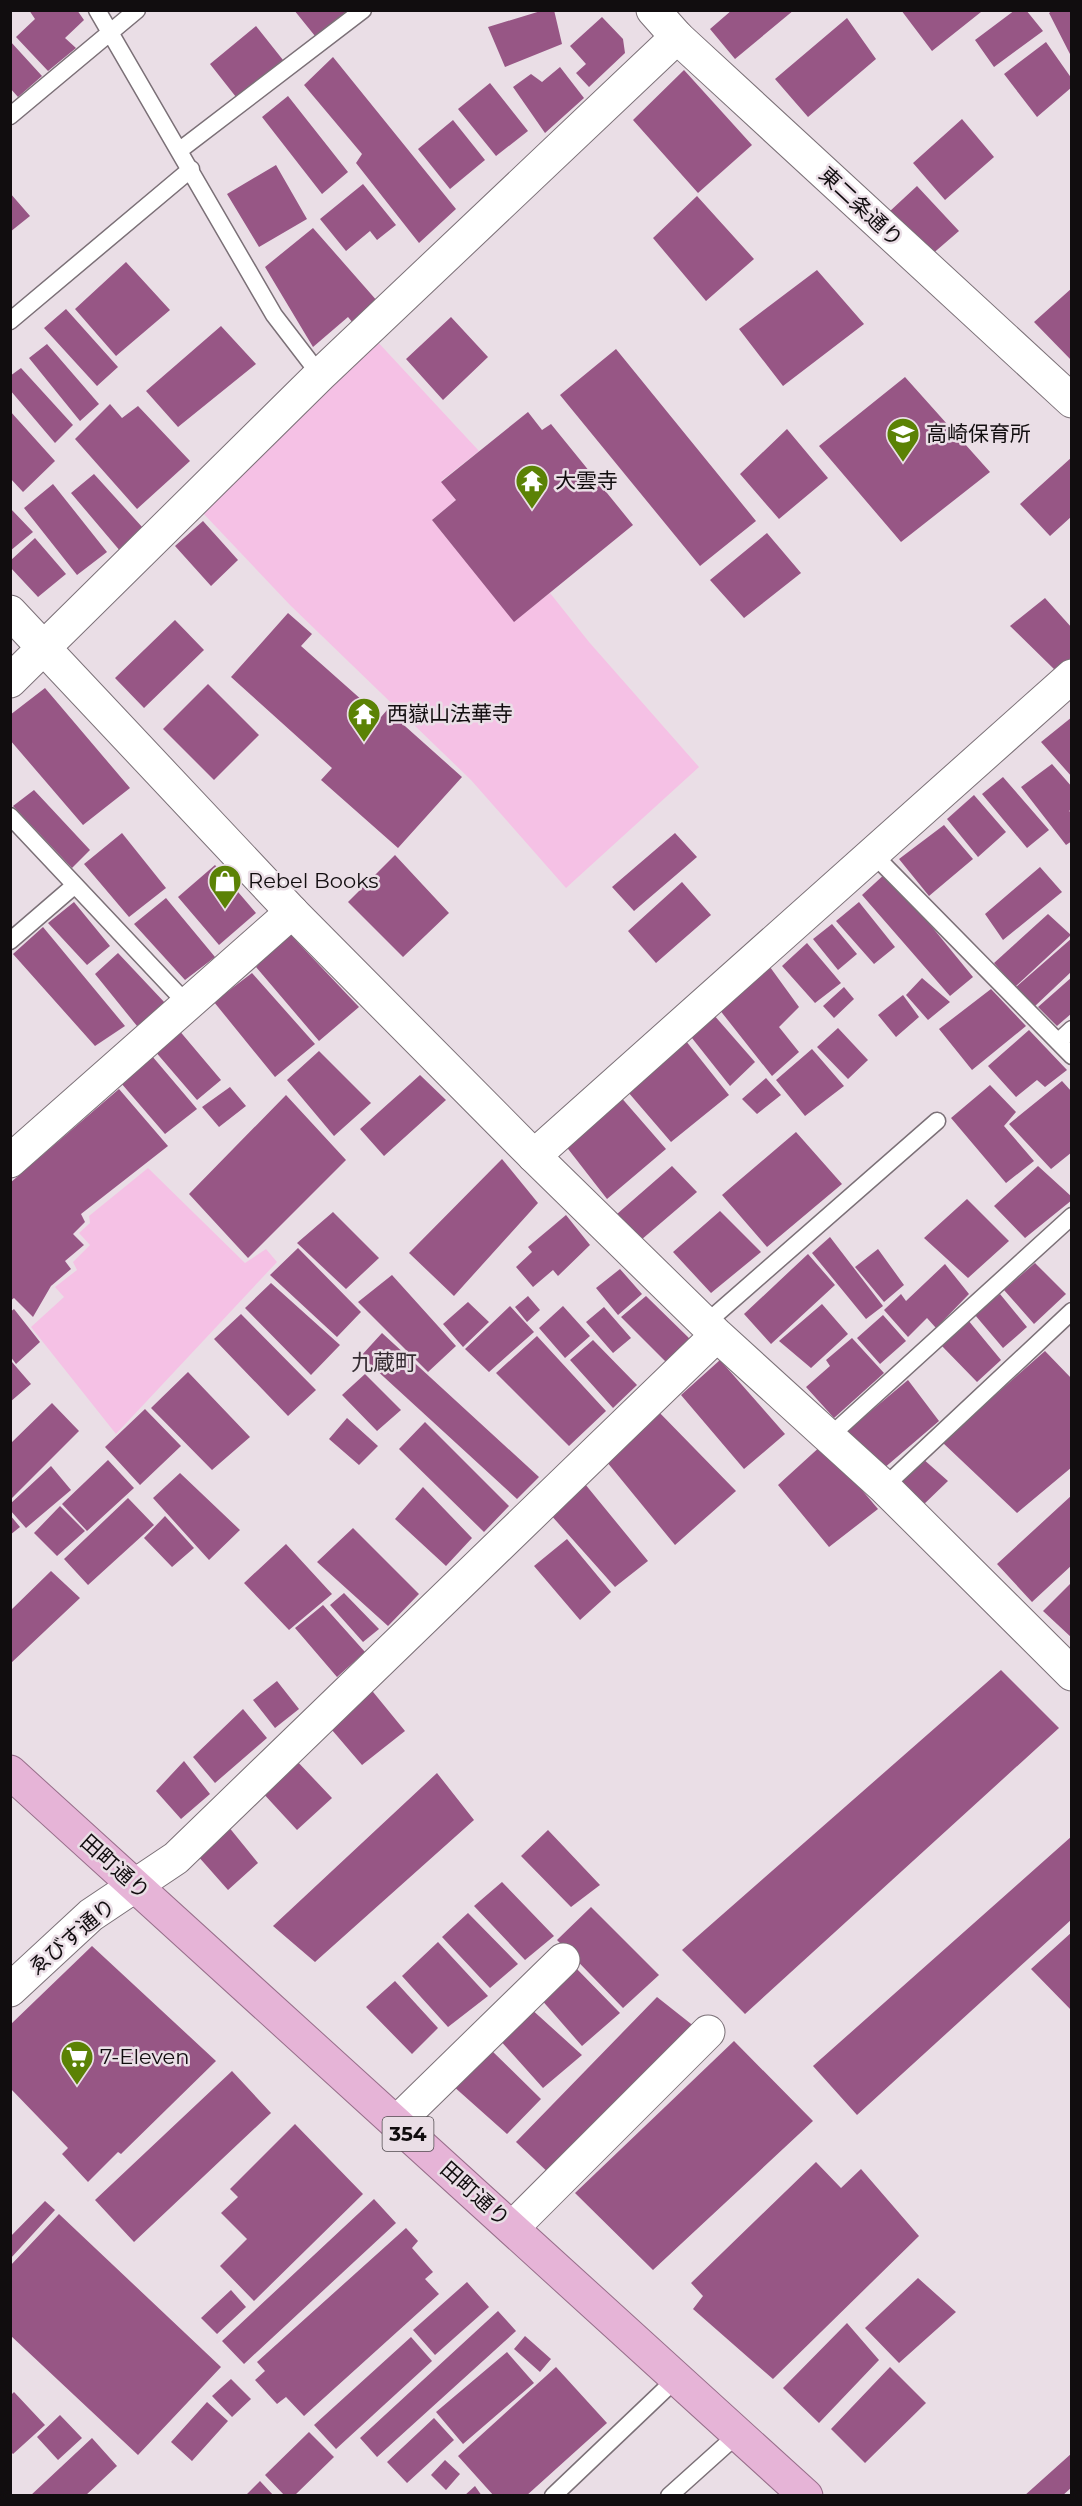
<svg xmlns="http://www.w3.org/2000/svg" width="1082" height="2506" font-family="Montserrat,'Noto Sans JP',sans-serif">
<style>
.green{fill:#f5c1e5}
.building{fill:#975685}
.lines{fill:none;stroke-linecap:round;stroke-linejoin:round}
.service-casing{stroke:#7b7077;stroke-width:19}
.minor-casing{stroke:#7b7077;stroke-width:35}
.tertiary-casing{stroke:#7b7077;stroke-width:35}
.trunk-casing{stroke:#976e8a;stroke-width:35}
.service{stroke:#fff;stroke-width:16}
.minor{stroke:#fff;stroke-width:33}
.tertiary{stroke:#fff;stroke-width:33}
.trunk{stroke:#e6b4d7;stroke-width:33}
.labels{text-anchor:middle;stroke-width:5;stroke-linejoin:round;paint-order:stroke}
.shield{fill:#eadee6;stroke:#524c50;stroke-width:1.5}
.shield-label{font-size:20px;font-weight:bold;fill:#110d0f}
.street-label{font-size:21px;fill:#110d0f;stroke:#eadee6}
.poi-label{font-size:21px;fill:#110d0f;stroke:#eadee6;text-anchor:start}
.neighbourhood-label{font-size:22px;fill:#352c32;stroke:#eadee6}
</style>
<rect width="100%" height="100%" fill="#eadee6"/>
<path class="green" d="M375,339l104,112 -38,30 15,19 -24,20 82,101 36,-28 39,49 110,125 -133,121 -95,-108 -181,-175 -89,-94z
M148,1168l97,95 21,-14 11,13 -161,172 -85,-107 33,-30 -9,-10 22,-17 -4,-8 17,-17 -11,-12 11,-10 -1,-7z"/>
<path class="building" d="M29,10h48l7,10 -19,18 11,10 -28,23 -32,-34 19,-18z
M294,10h54l-33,26z
M544,10h10l8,34 -57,23 -17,-40z
M732,10h62l-59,49 -25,-30z
M901,10h79l1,2 -49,39z
M1015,10h11l17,21 -49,36 -19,-27z
M1053,10h19v48l-23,-45z
M602,17l21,22 2,14 -36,34 -13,-14 10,-9 -16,-18z
M847,18l29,41 -68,58 -33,-38z
M256,26l27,34 -47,37 -26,-33z
M10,41l32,35 -24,21 -8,-9z
M1046,42l26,37v8l-35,30 -33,-43z
M333,57l123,152 -37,34 -63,-80 6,-9 -58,-69z
M560,67l24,31 -39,35 -32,-46 18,-13 11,8z
M684,70l68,75 -54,48 -65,-73z
M490,83l38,48 -32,25 -38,-47z
M288,96l60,76 -26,22 -60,-77z
M962,119l32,38 -49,43 -32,-37z
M453,120l32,40 -35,29 -32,-40z
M276,165l31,54 -48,28 -32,-53z
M363,184l33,41 -19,15 -7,-9 -24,20 -26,-32z
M917,186l42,45 -29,25 -41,-44z
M10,193l20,23 -20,16z
M697,196l57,63 -48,42 -53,-63z
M313,228l65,74 -25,21 -5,-6 -35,30 -48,-80z
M126,262l44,48 -54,46 -41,-47z
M817,270l47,54 -81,62 -44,-57z
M1072,288v73l-38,-39z
M66,309l52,58 -21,19 -53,-58z
M451,317l37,40 -45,43 -37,-41z
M221,326l35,38 -78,63 -32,-36z
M47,344l52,60 -19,17 -51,-63z
M616,349l140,172 -56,45 -140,-171z
M21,368l52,57 -18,18 -45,-53v-14z
M905,377l85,95 -89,70 -82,-96z
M110,404l12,14 16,-12 52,55 -53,48 -62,-70z
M10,411l45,50 -32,31 -13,-14z
M528,412l14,18 9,-6 82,101 -119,97 -82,-102 24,-20 -15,-18z
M787,429l41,49 -49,41 -39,-45z
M1072,457v59l-22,20 -30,-32z
M94,474l49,54 -22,24 -50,-59z
M53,484l54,68 -30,23 -53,-67z
M10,508l23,24 -23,19z
M203,521l35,39 -27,26 -36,-40z
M767,533l34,40 -57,45 -34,-38z
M35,538l31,36 -28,23 -28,-30v-6z
M1045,598l27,30v29l-16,14 -46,-45z
M288,613l24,21 -11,12 80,71 6,-7 75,67 -64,71 -77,-68 11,-12 -101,-91z
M175,620l29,30 -60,58 -29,-30z
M208,684l51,51 -45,45 -51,-51z
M45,688l85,100 -47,37 -73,-85v-25z
M1072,717v60l-31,-35z
M1052,764l20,23v22l-3,2 3,2v28l-6,4 -45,-58z
M1003,777l46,53 -22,18 -45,-54z
M34,790l56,60 -18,18 -59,-62z
M974,795l32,37 -28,25 -31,-38z
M944,825l29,34 -44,37 -30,-37z
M122,833l44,55 -37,29 -45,-53z
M675,833l22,24 -63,54 -22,-24z
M395,855l54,58 -46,44 -55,-55z
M215,865l41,48 -37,32 -41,-48z
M1040,867l22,25 -59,48 -18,-26z
M887,872l86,105 -23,19 -88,-101z
M682,882l29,33 -55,48 -28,-32z
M166,898l49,59 -30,23 -51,-56z
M74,902l36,44 -23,19 -39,-42z
M859,902l36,45 -21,17 -38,-43z
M1048,914l23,21 -56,52 -21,-24z
M832,924l25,30 -19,16 -25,-31z
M43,927l82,99 -30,20 -82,-92z
M288,932l71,75 -40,34 -63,-74z
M1072,938v33l-38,36 -18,-20z
M807,943l34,40 -26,20 -33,-37z
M118,953l48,51 -29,22 -42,-52z
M770,967l29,40 -20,20 20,25 -27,24 -53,-67z
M252,973l63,71 -40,33 -61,-75z
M1072,977v36l-15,13 -19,-19z
M922,978l28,24 -22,18 -22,-25z
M844,987l10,12 -20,19 -11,-12z
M991,989l35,37 -54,44 -33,-41z
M903,995l16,22 -23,20 -18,-22z
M713,1014l42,48 -25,24 -42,-53z
M838,1028l30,32 -20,19 -31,-32z
M178,1029l43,51 -24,20 -43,-50z
M1029,1030l38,40 -22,17 -8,-7 -21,17 -28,-31z
M682,1036l47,59 -58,47 -49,-57z
M812,1049l32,37 -39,30 -29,-36z
M319,1051l52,52 -37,33 -47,-56z
M152,1056l45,53 -32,25 -44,-51z
M420,1075l26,25 -62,56 -24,-27z
M766,1078l15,17 -24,19 -15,-15z
M1062,1081l10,11v60l-21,17 -42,-45z
M990,1085l26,27 -12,14 30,35 -28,22 -55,-65z
M230,1087l16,19 -27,21 -17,-20z
M119,1089l49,57 -87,68 4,8 -12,12 11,11 -19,16 6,8 -20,17 -18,31 -19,-19 -4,3v-118z
M286,1095l60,65 -98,98 -59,-64z
M619,1095l47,54 -59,50 -42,-54z
M796,1132l46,52 -75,63 -45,-52z
M502,1159l36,44 -84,93 -45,-43z
M672,1166l25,26 -56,48 -24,-26z
M1038,1166l34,31v3l-47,38 -31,-32z
M967,1199l42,42 -41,37 -44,-40z
M720,1211l41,41 -50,41 -38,-41z
M333,1212l46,46 -33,31 -49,-46z
M566,1215l24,30 -32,31 -5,-6 -20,17 -17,-20 16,-15 -4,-5z
M830,1237l53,69 -17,13 -54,-66z
M298,1248l63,64 -24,25 -67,-62z
M878,1249l26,36 -20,17 -29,-35z
M808,1254l27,31 -64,59 -27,-30z
M1035,1263l31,31 -32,30 -30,-34z
M945,1264l24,30 -33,34 -9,-10 -19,19 -24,-27 17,-16 5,7z
M620,1269l22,25 -24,21 -22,-27z
M392,1275l64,71 -28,26 -70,-70z
M271,1283l69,62 -29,30 -66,-67z
M1000,1294l27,33 -24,21 -28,-33z
M528,1296l12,14 -13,12 -12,-15z
M646,1296l46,45 -25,22 -46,-46z
M468,1302l21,20 -26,25 -20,-23z
M822,1304l26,30 -37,34 -32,-27z
M510,1306l24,26 -45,40 -24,-23z
M563,1306l27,30 -25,22 -26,-30z
M604,1307l27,31 -18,15 -27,-31z
M14,1309l26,33 -24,22 -6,-8v-44z
M241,1314l75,76 -28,26 -74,-77z
M883,1315l23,26 -26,23 -23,-26z
M968,1320l33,40 -24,22 -37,-38z
M382,1333l157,144 -22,22 -156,-143z
M537,1336l69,75 -37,35 -73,-73z
M852,1338l32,35 -50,45 -28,-31 24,-21 -4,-6z
M593,1340l44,45 -24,23 -43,-48z
M1045,1351l27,28v88l-55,46 -75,-71z
M720,1360l65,74 -41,35 -63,-74z
M12,1362l19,22 -21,18v-39z
M188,1372l62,65 -38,33 -61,-62z
M365,1374l36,36 -24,21 -35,-36z
M908,1380l31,41 -56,48 -36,-38z
M52,1403l27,28 -67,67 -2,-54z
M654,1407l82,84 -61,54 -73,-89z
M145,1409l36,37 -41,39 -35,-38z
M347,1418l31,28 -19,19 -30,-26z
M425,1422l84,84 -25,26 -85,-83z
M823,1444l55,65 -49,38 -51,-62z
M922,1458l26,23 -27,26 -24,-27z
M108,1460l26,28 -47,43 -25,-27z
M51,1466l20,24 -45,38 -16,-18v-6z
M180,1473l60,57 -31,30 -56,-62z
M585,1484l63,77 -33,26 -65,-73z
M423,1487l49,51 -26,28 -51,-47z
M1072,1495v70l-40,37 -35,-38z
M128,1498l26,27 -66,60 -24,-26z
M60,1506l25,25 -28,25 -23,-23z
M10,1515l10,12 -10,8z
M165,1516l29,32 -22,19 -28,-29z
M353,1528l66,66 -31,32 -71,-64z
M567,1539l44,53 -31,28 -46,-54z
M286,1544l46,50 -43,36 -45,-47z
M51,1571l29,27 -70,66v-53z
M1072,1582v56l-29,-27z
M344,1593l35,36 -16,13 -33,-37z
M323,1605l42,47 -28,25 -42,-49z
M1001,1670l58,58 -314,286 -63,-64z
M277,1681l22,28 -24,19 -22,-28z
M369,1687l36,44 -43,34 -36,-42z
M243,1709l24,29 -52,45 -22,-26z
M295,1759l37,39 -35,32 -36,-39z
M184,1761l26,33 -29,25 -25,-28z
M437,1773l37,47 -159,142 -42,-36z
M228,1826l30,37 -30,27 -31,-35z
M548,1830l52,55 -29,22 -50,-51z
M1072,1836v83l-215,196 -44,-49z
M502,1882l52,54 -29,24 -51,-54z
M591,1907l68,68 -36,33 -66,-68z
M468,1913l50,51 -28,24 -48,-51z
M1072,1932v79l-41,-42z
M438,1942l50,54 -40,31 -46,-51z
M92,1946l124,115 -95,93 -3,-2 -30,30 -26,-28 6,-6 -58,-60v-63z
M573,1965l47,48 -38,33 -42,-48z
M395,1981l43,47 -26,26 -46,-47z
M657,1997l43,34 -147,146 -37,-35z
M529,2007l53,48 -39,33 -45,-50z
M734,2041l79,80 -160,149 -78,-77z
M488,2047l53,52 -34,35 -55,-49z
M232,2071l39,42 -137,129 -39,-42z
M295,2124l68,70 -109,107 -34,-35 27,-27 -26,-26 17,-16 -8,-8z
M816,2162l25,26 20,-19 58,67 -146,143 -80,-70 10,-13 -12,-13z
M374,2199l22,24 -152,141 -22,-23z
M45,2201l10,9 -45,49v-22z
M59,2214l162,153 -83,88 -128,-120v-69z
M406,2228l12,13 -6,7 21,24 -8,7 14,15 -135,122 -18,-19 -9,7 -22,-24 10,-9 -8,-9z
M918,2278l38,34 -57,51 -34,-35z
M467,2282l22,25 -54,48 -22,-25z
M231,2290l15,17 -29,27 -16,-16z
M498,2311l18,20 -139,126 -17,-19z
M847,2323l32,37 -60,63 -36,-35z
M525,2336l26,23 -11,13 -26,-23z
M411,2337l21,24 -96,88 -22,-24z
M507,2352l27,31 -71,61 -27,-32z
M556,2367l51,56 -81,73h-32l-36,-40z
M890,2367l36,36 -61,60 -34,-34z
M231,2379l20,20 -19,18 -20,-21z
M14,2392l31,33 -32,29 -3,-3v-55z
M207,2402l21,19 -36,40 -21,-19z
M60,2415l22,23 -24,22 -21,-23z
M434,2418l20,22 -47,43 -20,-21z
M309,2432l25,25 -40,39h-9l-20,-21z
M92,2438l25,28 -32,30h-55z
M1072,2453v34l-10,9h-38z
M445,2460l15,14 -14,16 -15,-15z
M260,2481l14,15h-29z
M475,2486l7,10h-18z"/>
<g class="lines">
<g class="service-casing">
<path id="service" d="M97,10l177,305 46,60
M10,116l127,-106
M180,150l183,-140
M10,321l181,-152
M10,816l179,190
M873,854l199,202
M10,941l65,-56
M1059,1041l13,-12
M705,1324l232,-203
M830,1436l242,-220
M884,1487l188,-176
M553,2496l124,-118
M669,2496l69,-62"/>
</g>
<g class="minor-casing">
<path id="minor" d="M1072,676l-538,480 183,179 167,152 188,187
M10,681l310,-306 357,-338 395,364
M10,1161l282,-249
M10,1990l81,-75 85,-57 541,-523
M396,2123l167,-163
M512,2228l196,-196"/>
</g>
<g class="tertiary-casing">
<path id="tertiary" d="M653,10l24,27
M10,612l282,300 242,244"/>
</g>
<g class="trunk-casing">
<path id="trunk" d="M10,1772l796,724"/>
</g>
<use href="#service" class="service"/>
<use href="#minor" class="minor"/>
<use href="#tertiary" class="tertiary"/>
<use href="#trunk" class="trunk"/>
</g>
<defs>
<g id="school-pin" transform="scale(1.725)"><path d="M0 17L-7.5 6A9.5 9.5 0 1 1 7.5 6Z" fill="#5b8205" stroke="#eadee6"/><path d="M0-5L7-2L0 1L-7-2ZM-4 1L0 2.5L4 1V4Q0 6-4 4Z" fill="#fff"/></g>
<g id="temple-pin" transform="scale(1.725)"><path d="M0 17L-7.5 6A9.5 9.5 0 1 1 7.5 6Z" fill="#5b8205" stroke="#eadee6"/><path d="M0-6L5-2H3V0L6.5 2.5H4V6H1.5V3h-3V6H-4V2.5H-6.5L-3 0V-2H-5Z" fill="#fff"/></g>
<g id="shop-pin" transform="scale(1.725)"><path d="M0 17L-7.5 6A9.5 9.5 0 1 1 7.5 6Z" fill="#5b8205" stroke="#eadee6"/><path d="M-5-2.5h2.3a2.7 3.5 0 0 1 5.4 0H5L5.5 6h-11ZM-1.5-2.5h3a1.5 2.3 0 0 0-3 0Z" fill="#fff"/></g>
<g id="supermarket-pin" transform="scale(1.725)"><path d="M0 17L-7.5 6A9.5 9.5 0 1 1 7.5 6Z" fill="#5b8205" stroke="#eadee6"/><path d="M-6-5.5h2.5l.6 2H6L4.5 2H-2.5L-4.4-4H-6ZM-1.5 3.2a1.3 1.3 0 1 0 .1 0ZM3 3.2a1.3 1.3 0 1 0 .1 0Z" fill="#fff"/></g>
</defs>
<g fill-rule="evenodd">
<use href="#school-pin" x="903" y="434"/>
<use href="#temple-pin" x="532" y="481"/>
<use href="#temple-pin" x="364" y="714"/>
<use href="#shop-pin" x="225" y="881"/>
<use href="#supermarket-pin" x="77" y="2057"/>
</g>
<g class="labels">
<rect class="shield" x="382.5" y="2117" width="51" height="34" rx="4.5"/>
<g class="shield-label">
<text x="408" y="2141">354</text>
</g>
<g class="street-label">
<text transform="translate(861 207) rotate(43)" y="7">東二条通り</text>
<text transform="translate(115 1867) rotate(42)" y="7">田町通り</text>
<text transform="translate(72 1937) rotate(-40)" y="7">ゑびす通り</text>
<text transform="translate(475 2194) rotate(42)" y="7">田町通り</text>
</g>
<g class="poi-label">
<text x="926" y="441">高崎保育所</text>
<text x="555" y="488">大雲寺</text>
<text x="387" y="721">西嶽山法華寺</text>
<text x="248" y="888">Rebel Books</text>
<text x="100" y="2064">7-Eleven</text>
</g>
<g class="neighbourhood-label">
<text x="384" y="1370">九蔵町</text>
</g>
</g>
<rect width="1082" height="2506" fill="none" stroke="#110d0f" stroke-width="24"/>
</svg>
